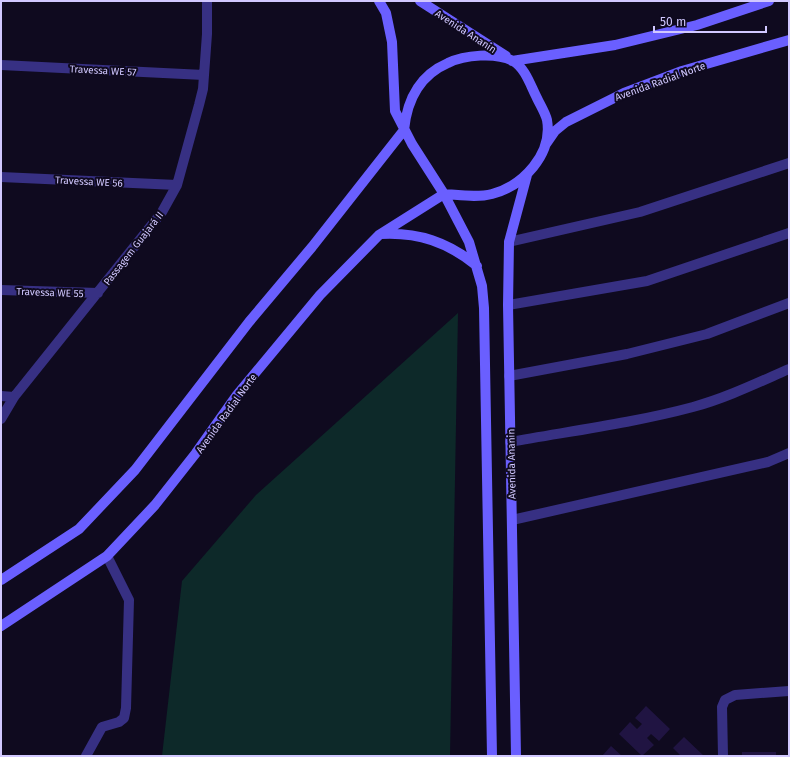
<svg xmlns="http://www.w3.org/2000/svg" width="790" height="757" font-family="'Fira Sans',sans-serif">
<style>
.green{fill:#0d2929}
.building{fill:#201442}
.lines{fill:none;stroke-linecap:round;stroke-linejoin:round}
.minor{stroke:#373083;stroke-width:10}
.secondary{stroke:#6a5fff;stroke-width:10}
.labels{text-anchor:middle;stroke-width:4;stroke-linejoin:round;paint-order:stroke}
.street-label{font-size:10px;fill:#d1c8ff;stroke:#0f0a1f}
</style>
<rect width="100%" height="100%" fill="#0f0a1f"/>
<path class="green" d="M458,313l-8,443h-288l20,-175 74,-86z"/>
<path class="building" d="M646,706l24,23 -11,12 -8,-7 -4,4 7,7 -12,11 -23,-22 11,-12 7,7 5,-5 -7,-6z
M684,737l20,19h-23l-8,-8z
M611,746l11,10h-20z
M742,752h34v4h-34z"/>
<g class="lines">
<path class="minor" d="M1,65l203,10
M1,177l176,8
M509,242l131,-30 149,-49
M1,290l97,3
M508,305l139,-24 142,-48
M509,376l118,-22 80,-20 82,-31
M1,396l13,1
M1,419l13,-22 148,-185 15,-27 22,-80 4,-16 4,-55v-33
M510,442c61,-11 123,-19 183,-35 33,-9 64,-24 96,-38
M512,520l256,-58 21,-9
M86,756l16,-29 17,-5 5,-4 2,-10 3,-108 -22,-44
M723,756l-1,-49 3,-7 10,-5 54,-4"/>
<path class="secondary" d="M379,1l7,12 6,29 3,69 17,33 32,50 25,48 13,44 2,22 8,448
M420,1l86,55
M512,61l103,-16 82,-20 72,-24
M404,130c3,-30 16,-55 44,-67 16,-8 48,-11 65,-2 12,7 17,23 23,35 3,7 9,16 11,24 6,34 -24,66 -55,74 -15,4 -32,1 -48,0
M546,144l9,-13 11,-9 58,-29 58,-22 107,-31
M381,234c37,-2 67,8 96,32
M1,580l78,-51 56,-59 114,-148 63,-75 92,-117
M1,626l106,-70 48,-51 41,-52 41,-58 83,-100 59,-60 65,-41
M516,756l-8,-451 1,-63 18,-67"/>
</g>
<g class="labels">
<g class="street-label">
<text transform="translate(466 31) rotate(33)" y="4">Avenida Ananin</text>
<text transform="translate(103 70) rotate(3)" y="4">Travessa WE 57</text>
<text transform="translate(660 81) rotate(-20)" y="4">Avenida Radial Norte</text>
<text transform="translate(89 181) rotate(3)" y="4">Travessa WE 56</text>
<text transform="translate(133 248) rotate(-52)" y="4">Passagem Guajará II</text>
<text transform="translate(50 292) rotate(2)" y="4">Travessa WE 55</text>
<text transform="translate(226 413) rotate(-54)" y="4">Avenida Radial Norte</text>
<text transform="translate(511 464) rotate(-91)" y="4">Avenida Ananin</text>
</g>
</g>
<rect width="790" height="757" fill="none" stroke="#d1c8ff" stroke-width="4"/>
<path d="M654 26v6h112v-6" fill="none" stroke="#d1c8ff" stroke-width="2"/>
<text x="660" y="26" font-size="12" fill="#d1c8ff" stroke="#0f0a1f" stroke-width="3" paint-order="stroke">50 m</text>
</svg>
